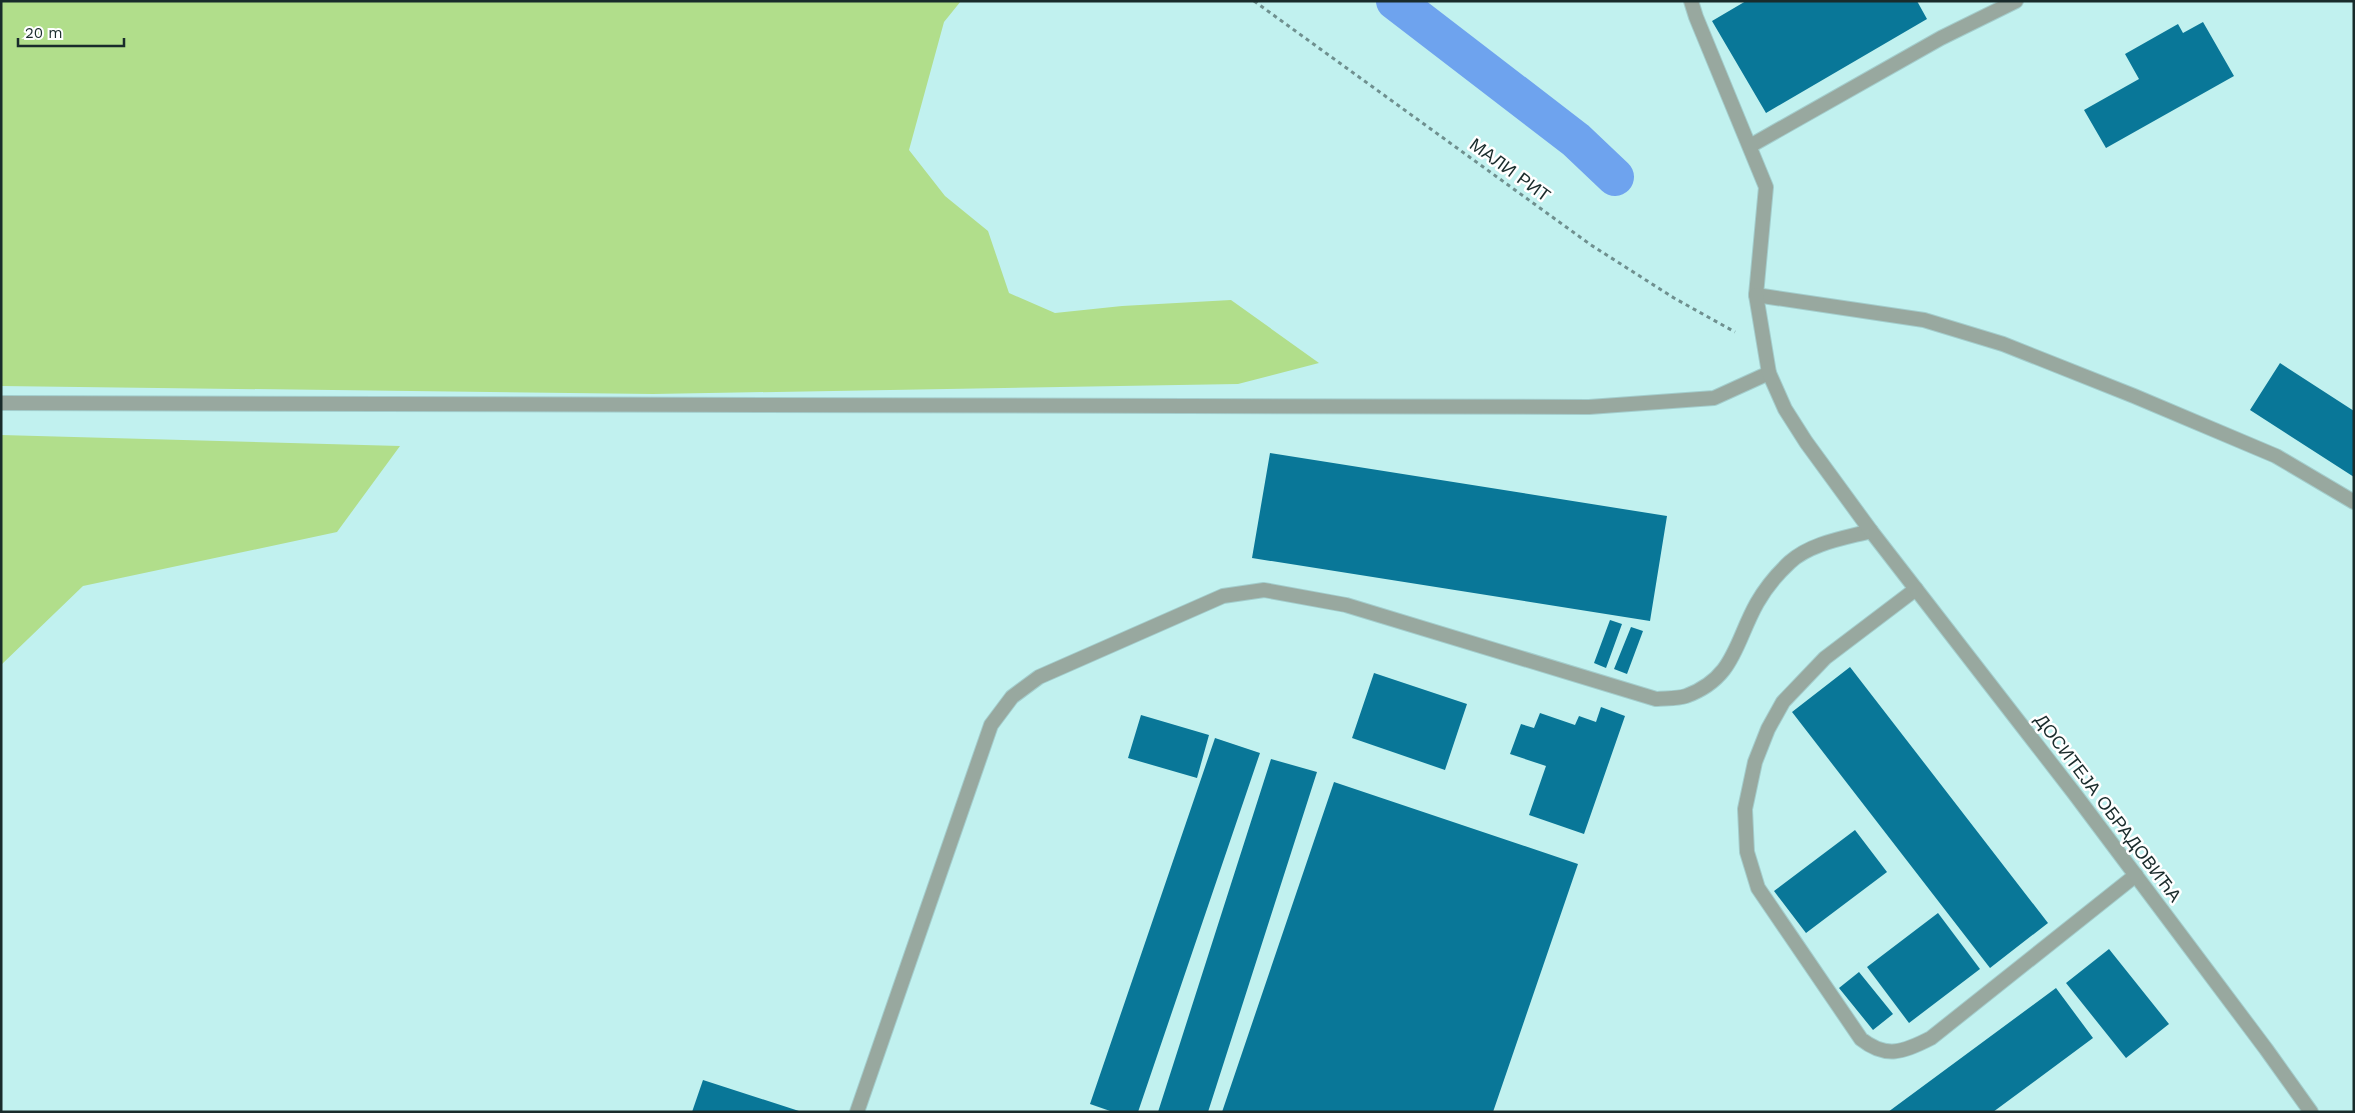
<svg xmlns="http://www.w3.org/2000/svg" width="2355" height="1113" font-family="'Work Sans',sans-serif">
<style>
.green{fill:#b1de8b}
.lines{fill:none;stroke-linecap:round;stroke-linejoin:round}
.canal{stroke:#6ea3ee;stroke-width:38}
.building{fill:#097798}
.service-casing{stroke:#a3cdcc;stroke-width:16}
.minor-casing{stroke:#a3cdcc;stroke-width:16}
.path{stroke:#6f908f;stroke-width:3;stroke-dasharray:4 4;stroke-linecap:butt}
.service{stroke:#98a89f;stroke-width:14}
.minor{stroke:#98a89f;stroke-width:14}
.labels{text-anchor:middle;stroke-width:5;stroke-linejoin:round;paint-order:stroke}
.street-label{font-size:18px;fill:#192b2b;stroke:#fff}
</style>
<rect width="100%" height="100%" fill="#c1f1ef"/>
<path class="green" d="M1,1h960l-17,21 -35,128 36,46 43,35 21,62 46,20 67,-7 109,-6 88,63 -81,21 -585,10 -652,-8z
M1,435l399,11 -63,86 -254,54 -82,79z"/>
<g class="lines">
<path class="canal" d="M1395,1l181,139 39,37"/>
</g>
<path class="building" d="M1746,1h171l10,18 -161,94 -54,-92z
M2203,22l31,54 -128,72 -22,-38 55,-31 -14,-25 53,-30 5,9z
M2280,363l74,48v66l-104,-67z
M1270,453l397,63 -17,105 -398,-63z
M1610,620l12,4 -16,44 -12,-5z
M1631,627l12,4 -16,43 -13,-5z
M1850,667l198,256 -58,45 -198,-256z
M1374,673l93,31 -22,66 -93,-32z
M1601,707l24,9 -41,118 -55,-19 17,-49 -36,-12 11,-30 13,4 6,-15 35,12 4,-9 17,6z
M1141,715l68,20 -12,43 -69,-20z
M1215,738l45,15 -122,359h-25l-23,-8z
M1271,759l46,13 -109,340h-50z
M1334,782l244,82 -85,248h-271z
M1855,830l32,42 -81,61 -32,-42z
M1938,913l42,56 -71,54 -42,-56z
M2109,949l60,75 -43,34 -60,-75z
M1859,972l34,42 -20,16 -34,-42z
M2056,988l37,50 -100,74h-105z
M703,1080l96,31v1h-107z"/>
<g class="lines">
<g class="service-casing">
<path id="service" d="M1691,1l5,16 70,170 -10,108 168,25 79,24 131,52 142,60 78,46
M1750,146l191,-108 75,-37
M1,403l1588,4 125,-9 55,-25
M1916,589l-91,69 -42,44 -15,27 -13,33 -10,47 2,43 11,36 103,151c25,20 43,13 70,-1l205,-163
M857,1112l134,-387 21,-28 27,-20 184,-81 41,-6 82,15 310,94c9,-1 21,0 30,-3 49,-18 49,-54 71,-93 9,-16 20,-29 33,-41 21,-19 55,-24 81,-31"/>
</g>
<g class="minor-casing">
<path id="minor" d="M1756,295l13,78 16,36 21,33 65,89 203,262 192,256 45,63"/>
</g>
<path class="path" d="M1254,1l337,244 83,53 61,34"/>
<use href="#service" class="service"/>
<use href="#minor" class="minor"/>
</g>
<g class="labels">
<g class="street-label">
<text transform="translate(1510 170) rotate(36)" y="6">МАЛИ РИТ</text>
<text transform="translate(2108 808) rotate(53)" y="6">ДОСИТЕЈА ОБРАДОВИЋА</text>
</g>
</g>
<rect width="2355" height="1113" fill="none" stroke="#192b2b" stroke-width="5"/>
<path d="M18 38v8h106v-8" fill="none" stroke="#192b2b" stroke-width="2.5"/>
<text x="25" y="38" font-size="15" fill="#192b2b" stroke="#ffffff" stroke-width="4" paint-order="stroke">20 m</text>
</svg>
